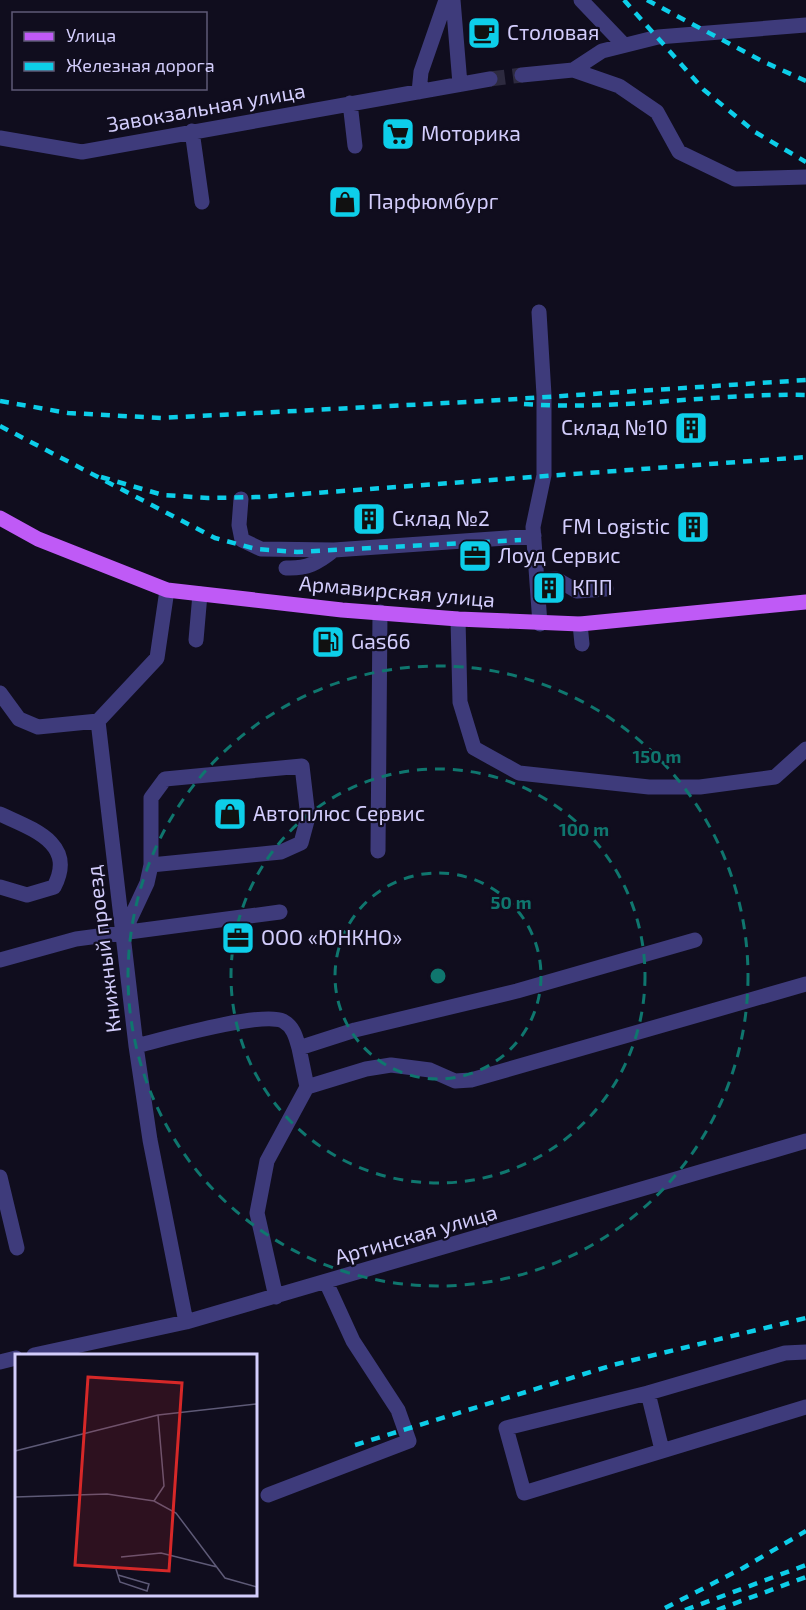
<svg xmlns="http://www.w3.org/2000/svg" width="806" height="1610" font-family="'Exo 2',sans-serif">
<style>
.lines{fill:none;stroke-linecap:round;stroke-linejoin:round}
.minor-tunnel{stroke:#2d2a3f;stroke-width:15;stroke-dasharray:15 8;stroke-linecap:butt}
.minor{stroke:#3e3b7b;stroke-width:15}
.major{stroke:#bf5af6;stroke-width:15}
.rail{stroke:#0dcee9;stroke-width:4.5;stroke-dasharray:9 8;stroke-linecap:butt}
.ring{fill:none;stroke:#0f766e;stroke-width:3;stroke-dasharray:10 8}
.labels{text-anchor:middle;stroke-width:4.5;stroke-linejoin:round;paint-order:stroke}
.poi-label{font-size:21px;fill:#d3cdfc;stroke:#100d1e;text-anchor:start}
.street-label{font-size:21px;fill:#d3cdfc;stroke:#100d1e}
.inset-road{fill:none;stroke:#5e5a77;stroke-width:1.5}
.view{fill:#d62828;fill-opacity:0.15;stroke:#d62828;stroke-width:3}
.inset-edge{fill:none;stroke:#d3cdfc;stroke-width:3}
.centre{fill:#0f766e;stroke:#100d1e;stroke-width:3}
.ring-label{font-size:18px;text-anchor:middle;font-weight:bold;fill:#0f766e;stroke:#100d1e;stroke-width:4.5;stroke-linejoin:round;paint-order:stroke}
</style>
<rect width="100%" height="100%" fill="#100d1e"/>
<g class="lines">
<path class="minor-tunnel" d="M490,79l32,-4"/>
<path class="minor" d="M453,0l7,84
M581,0l43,45
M573,70l46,16 38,26 22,40 56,27 71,-2
M522,75l51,-5 29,-19 56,-14 148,-12
M419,92l2,-20 25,-72
M350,103l5,43
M192,131l10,71
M0,138l82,14 408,-73
M539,312l5,83v80l-11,52 7,97
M241,499l-2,26 3,15 19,9 73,1 200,-14
M286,568c21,1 32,-5 48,-18
M538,580l18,-1 21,12 29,-2
M167,590l-10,68 -59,63 38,325 14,94 36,182
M458,619l2,83 14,46 45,25 130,14h51l75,-10 31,-28
M580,624l2,20
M196,640l4,-46
M0,693l19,26 19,8 60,-6
M0,814c32,15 77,29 54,73l-27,8 -27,-8
M378,851l2,-239
M124,932l23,-49 4,-18v-67l14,-19 137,-13 6,51 -7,26 -20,9 -130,13
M0,960l76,-21 204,-27
M136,1046c28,-7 125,-35 147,-25 11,6 13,17 16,27
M307,1087l-8,-39 56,-18 162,-39 178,-51
M0,1177l17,71
M276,1297l-19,-84 10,-52 40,-74 59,-18 25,-4 39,5 25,11 16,-1 335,-96
M34,1355l152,-33 620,-181
M0,1362l16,-4
M648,1393l137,-40 21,-1
M662,1450l-14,-57 -142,35 18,65 282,-86
M268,1495l141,-54 -11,-31 -45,-69 -27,-59"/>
<path class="major" d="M0,518l38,21 129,51 175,20 116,9 122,5 226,-22"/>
<path class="rail" d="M624,0l80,90 51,42 51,30
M647,0l115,61 44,20
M0,401l68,12 93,5 324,-17 321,-21
M524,404c94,7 188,-11 282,-9
M0,426l215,112 41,11 41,3 224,-12
M101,477l62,18 45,3 52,-1 546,-40
M355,1445l258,-80 193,-47
M665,1608l78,-40 63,-37
M685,1610l121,-45
M717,1610l89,-33"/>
</g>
<g class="ring">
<circle cx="438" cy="976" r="103"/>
<circle cx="438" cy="976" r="207"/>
<circle cx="438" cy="976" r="310"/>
</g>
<defs>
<g id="cafe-square" transform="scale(1.725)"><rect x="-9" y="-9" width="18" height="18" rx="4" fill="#0dcee9" stroke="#100d1e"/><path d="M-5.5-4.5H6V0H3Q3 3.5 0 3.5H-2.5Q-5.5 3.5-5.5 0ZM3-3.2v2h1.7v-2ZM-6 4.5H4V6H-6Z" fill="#111"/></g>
<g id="supermarket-square" transform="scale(1.725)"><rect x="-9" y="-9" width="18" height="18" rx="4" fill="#0dcee9" stroke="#100d1e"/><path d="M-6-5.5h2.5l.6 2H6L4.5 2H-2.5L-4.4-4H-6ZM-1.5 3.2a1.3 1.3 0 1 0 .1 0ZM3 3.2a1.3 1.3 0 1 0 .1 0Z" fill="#111"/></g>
<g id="shop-square" transform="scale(1.725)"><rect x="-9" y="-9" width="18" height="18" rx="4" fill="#0dcee9" stroke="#100d1e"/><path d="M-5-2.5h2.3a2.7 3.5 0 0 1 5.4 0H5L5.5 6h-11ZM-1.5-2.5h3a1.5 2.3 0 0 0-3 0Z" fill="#111"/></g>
<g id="building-square" transform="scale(1.725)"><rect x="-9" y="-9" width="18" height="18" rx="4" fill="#0dcee9" stroke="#100d1e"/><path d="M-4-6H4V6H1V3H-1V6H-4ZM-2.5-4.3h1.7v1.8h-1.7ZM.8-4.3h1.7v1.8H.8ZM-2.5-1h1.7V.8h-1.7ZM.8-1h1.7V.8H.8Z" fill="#111"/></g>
<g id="office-square" transform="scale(1.725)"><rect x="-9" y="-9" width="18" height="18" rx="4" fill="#0dcee9" stroke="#100d1e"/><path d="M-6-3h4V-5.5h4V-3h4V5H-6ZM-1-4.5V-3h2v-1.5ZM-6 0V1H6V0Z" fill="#111"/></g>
<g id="fuel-square" transform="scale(1.725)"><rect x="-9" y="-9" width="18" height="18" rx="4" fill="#0dcee9" stroke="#100d1e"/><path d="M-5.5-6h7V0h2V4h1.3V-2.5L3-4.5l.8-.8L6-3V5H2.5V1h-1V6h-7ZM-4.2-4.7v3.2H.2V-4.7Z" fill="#111"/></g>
</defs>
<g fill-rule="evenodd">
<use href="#cafe-square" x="484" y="33"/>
<use href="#supermarket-square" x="398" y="134"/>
<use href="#shop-square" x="345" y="202"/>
<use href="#building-square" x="691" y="428"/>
<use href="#building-square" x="369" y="519"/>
<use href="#building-square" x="693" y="527"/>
<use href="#office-square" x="475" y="556"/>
<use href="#building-square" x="549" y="588"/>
<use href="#fuel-square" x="328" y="642"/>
<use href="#shop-square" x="230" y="814"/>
<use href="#office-square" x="238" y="938"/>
</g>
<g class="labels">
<g class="poi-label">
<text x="507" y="40">Столовая</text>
<text x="421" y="141">Моторика</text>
<text x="368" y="209">Парфюмбург</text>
<text x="668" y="435" text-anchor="end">Склад №10</text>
<text x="392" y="526">Склад №2</text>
<text x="670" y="534" text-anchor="end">FM Logistic</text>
<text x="498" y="563">Лоуд Сервис</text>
<text x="572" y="595">КПП</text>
<text x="351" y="649">Gas66</text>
<text x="253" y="821">Автоплюс Сервис</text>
<text x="261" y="945">ООО «ЮНКНО»</text>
</g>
<g class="street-label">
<text transform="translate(206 108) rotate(-10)" y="7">Завокзальная улица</text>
<text transform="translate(397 592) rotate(5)" y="7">Армавирская улица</text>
<text transform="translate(104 949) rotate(-97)" y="7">Книжный проезд</text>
<text transform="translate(416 1235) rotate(-16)" y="7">Артинская улица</text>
</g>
</g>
<g transform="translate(15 1354)">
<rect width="242" height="242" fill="#100d1e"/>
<path class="inset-road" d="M0,97l143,-36 99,-11M0,143l92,-3 47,7 22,12 49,65 32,9M139,147l10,-15 -6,-71M106,203l40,-4 56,14M101,215l4,13 27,9 2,-7 -31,-9"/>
<path class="view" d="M73,23l94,6 -13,188 -94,-6z"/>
<rect width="242" height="242" class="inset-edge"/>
</g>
<circle cx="438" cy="976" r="9" class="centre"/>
<g class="ring-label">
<text x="657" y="763">150 m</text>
<text x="584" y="836">100 m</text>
<text x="511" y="909">50 m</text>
</g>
<rect x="12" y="12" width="195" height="78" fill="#100d1e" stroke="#5e5a77" stroke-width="1.5"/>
<rect x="24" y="32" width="30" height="9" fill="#bf5af6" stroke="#5e5a77" stroke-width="1.5"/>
<text x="66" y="42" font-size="18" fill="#d3cdfc">Улица</text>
<rect x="24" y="62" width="30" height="9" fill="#0dcee9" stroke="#5e5a77" stroke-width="1.5"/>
<text x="66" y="72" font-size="18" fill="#d3cdfc">Железная дорога</text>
</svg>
